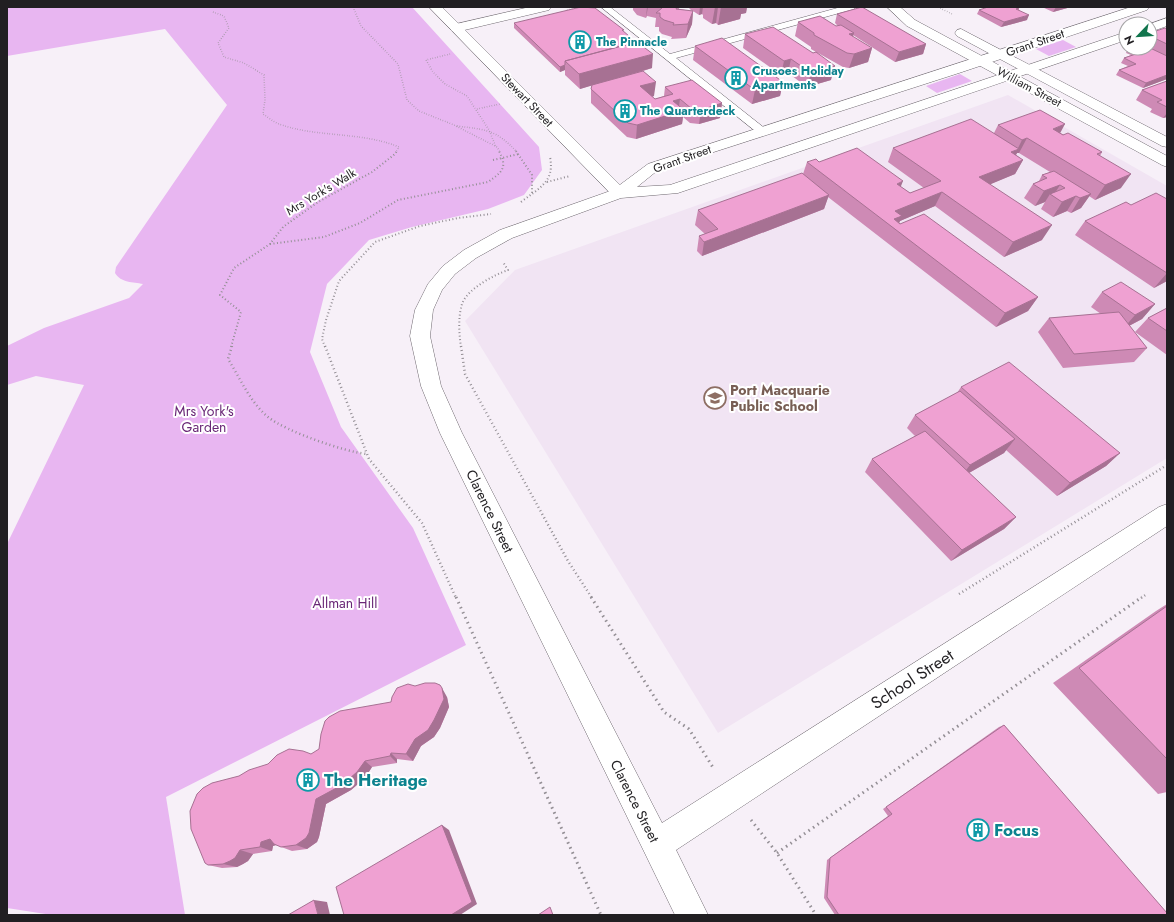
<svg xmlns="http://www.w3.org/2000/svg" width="1174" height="922" font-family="Jost,sans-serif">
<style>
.built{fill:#f1e4f3}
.green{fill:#e8b6f1}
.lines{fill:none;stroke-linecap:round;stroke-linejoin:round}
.service-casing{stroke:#6f6970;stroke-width:1}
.minor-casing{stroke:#6f6970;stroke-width:1}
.tertiary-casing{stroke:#6f6970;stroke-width:1}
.path-far3{stroke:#948f95;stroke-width:1.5;stroke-dasharray:0.5 2;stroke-linecap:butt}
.path-far2{stroke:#948f95;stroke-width:2;stroke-dasharray:1 2.5;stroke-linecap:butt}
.path-far1{stroke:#948f95;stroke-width:2.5;stroke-dasharray:1 3;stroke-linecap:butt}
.path{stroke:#948f95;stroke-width:3;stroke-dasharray:1.5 4;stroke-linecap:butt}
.service{fill:#fff;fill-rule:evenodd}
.minor{fill:#fff;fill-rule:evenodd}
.tertiary{fill:#fff;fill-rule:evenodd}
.wall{fill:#ce8ab5}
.shaded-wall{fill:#a77193}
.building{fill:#efa1d2;stroke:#a77193}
.labels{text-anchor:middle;stroke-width:4;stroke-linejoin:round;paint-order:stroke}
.far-culture-label{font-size:12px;font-weight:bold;fill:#0d838f;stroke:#fff;text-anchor:start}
.far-street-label{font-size:12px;fill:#211f22;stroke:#fff}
.education-label{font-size:14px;font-weight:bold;fill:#785e54;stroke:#fff;text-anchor:start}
.park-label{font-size:14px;fill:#692776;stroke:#fff}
.street-label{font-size:14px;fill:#211f22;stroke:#fff}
.near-street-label{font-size:17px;fill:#211f22;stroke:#fff}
.near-culture-label{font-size:17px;font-weight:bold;fill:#0d838f;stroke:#fff;text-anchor:start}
</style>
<rect width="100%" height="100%" fill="#f7f0f8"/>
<path class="built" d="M1008,95l159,91v272l-449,275 -253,-412 50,-51z"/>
<path class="green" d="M7,7h405l127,140 3,23 -18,25 -36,14 -76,18 -43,13 -42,44 -17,68 31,75 72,101 53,117 -300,152 19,118h-133l-45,-7v-364l77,-159 -48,-9 -29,9v-39l37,-18 85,-30 14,-14c-10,-2 -22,-1 -28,-11l1,-6 111,-162 -62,-76 -158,27z
M1063,40l13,7 -27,9 -13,-7z
M960,74l12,7 -35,12 -11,-7z"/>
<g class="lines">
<g class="service-casing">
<path id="service" d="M601,7h9l60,47 171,-47h14l-1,2 -178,49 91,72 1,2 -1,2h-8z"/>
</g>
<g class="minor-casing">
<path id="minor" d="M530,7h21l-2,3 -93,22 -4,-1 -2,-3 2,-3z
M1131,7h18l-2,3 -185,62 -304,98 -21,17 33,-2 456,-153v8l-448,153 -57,5 -109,40 -36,20 -21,16 -13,16 -9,20 -3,26 11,50 21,47 200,390 497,-316 8,-3v22l-491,324 32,65h-33l-235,-482 -19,-47 -11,-50 5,-26 13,-26 15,-18 21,-16 36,-20 113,-40 35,-26z
M1167,18v8l-17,6v-8z"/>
</g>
<g class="tertiary-casing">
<path id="tertiary" d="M429,7h13l183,183 2,3 -2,3 -6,2 -6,-2z
M887,7h13l15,13 252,136v11l-5,-2 -255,-139z
M961,29l206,108v10l-5,-1 -205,-110 -2,-3 2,-3z"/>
</g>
<path class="path-far3" d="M353,7l8,19 37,38 9,36 12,11 35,14 43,22 3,5
M938,7l14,7
M567,10l14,-3
M213,12l11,4 5,12 -11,15 6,14 20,6 20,12 1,25 -2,14c5,3 10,8 16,10 38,14 81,7 120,23l-3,5
M450,54l-24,6 7,12 12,12 22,12 22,34 7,17
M477,109l23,-5
M457,126c30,4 38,3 60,26"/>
<path class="path-far2" d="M516,151l16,24v19
M493,160l26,-6
M547,182l23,-6
M521,202c18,-14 34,-20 29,-45
M270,244l54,-7 36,-14 38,-23 90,-18c14,-10 20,-14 11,-31
M231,347l10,-35 -21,-17 14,-27 36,-24 13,-17 35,-25 54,-30 23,-18 2,-3
M325,347l-3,-8 4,-19 13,-39 36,-39 45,-16 38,-8 33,-4
M461,347c-2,-13 -3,-30 1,-43 5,-15 32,-29 46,-34l-5,-8"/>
<path class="path-far1" d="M232,346l-4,13c12,19 22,43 40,58 17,14 77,35 99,37
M325,346l44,113 53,64 34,75
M461,346l4,28 103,187 24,37
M959,594l208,-129
M1141,598l6,-4"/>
<path class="path" d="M456,597l145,318
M591,597l73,115 25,17 25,40
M751,820l26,33 39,62
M777,853l365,-256"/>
<use href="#service" class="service"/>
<use href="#minor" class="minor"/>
<use href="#tertiary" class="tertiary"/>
</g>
<path class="wall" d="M633,7h46v2l13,2 -3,-3v-1h58l-1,6 -5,1 -1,5 -22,6 -2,-2 -4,1 -9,-6v-3l-1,-1 -3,1 -6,-4 -1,13 -6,14 -15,1 1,-2 -10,-3 -3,-3v-4h-4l1,-9 -9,-2 -1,2 -9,-3 -4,-5z
M1042,7h29l-18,5z
M1019,8v2l8,10 -26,7 -24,-13 2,-4z
M837,14l89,30 -3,10 -28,8 -42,-27v2l19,11 -4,14 -19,6 -6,-1 -25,-14 13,27 -24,7 -19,-14 -7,2 -38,-27 2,-14 68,19 3,-1 -5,-3v-2l-16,-11 3,-14 38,4h2l-3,-3z
M514,23l110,9 28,36 -9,3 11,25 -2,1 3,2 9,-3 1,-9 57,16 -2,15 -21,6 -9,-1 -7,-6 -1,7 -46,15 -9,-2 -36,-34v-14l1,-4 -12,4 -15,-14v-5l-5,2 -46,-44z
M1167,29v50l-24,9 -27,-13 3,-5 9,-4 -7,-3 3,-5 7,-3 -5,-2 2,-5h22v-15z
M695,46l88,36 -3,14 -28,8 -59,-44z
M1167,81v36l-4,1 -13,-6 2,-3 -16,-9 6,-10z
M998,125l62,8 42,19 -2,4 21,32 -26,12 -6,-4 -8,12 -10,5 -4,-2 -14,6 -12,-8 4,-7 -10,4 -11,-8 9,-14 6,-3 3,-6 8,-3 -31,-19h-2l-1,2 7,5 -8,14 -25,10 52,56 -38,17 -69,-51 -35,15 -1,2 139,74 -10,14 -32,16 -168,-130 -4,12 -122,47 -5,-5 2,-15 6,-2 -10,-9 3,-15 105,-36 4,-12h12l82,25 9,6 14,-5 -36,-26 5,-14 101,-15z
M1167,199v82l-13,7 -79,-53 10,-14 46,-16z
M1102,292l53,12 -13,15 -13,7 18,22 -13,14 -71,6 -25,-36 11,-14 52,-4 -10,-7z
M1167,308v47l-32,-23 13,-14z
M961,387l159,66 -14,13 -49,30 -51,-46 -2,3 -35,20 47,44 -12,12 -53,32 -86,-89 7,-13 43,-23 -8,-8 8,-13 42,-22z
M1167,604v188l-9,2 -105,-111 103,-72z
M447,697l2,10 -9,21 -6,9 -13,9 -8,15 -16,-2v4l-25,4 -7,11 -14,12 -25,14 -7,33 -2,5 -10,7 -15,2 -16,-6 -3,1 -1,5 -19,3 -5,7 -5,3 -6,3 -15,1 -14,-3 31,-89 72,-22z
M1004,725l163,190h-332l-11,-17 3,-38 61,-44 -5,-7 116,-82z"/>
<path class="shaded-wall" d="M647,7h1l-2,11z
M700,7h3l-1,7 -3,1z
M715,7h3l-2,16 -4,1z
M721,7h26l-1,6 -5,1 -1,5 -22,6z
M1056,7h15l-18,5z
M693,11l-1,13 -6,14 2,-14z
M1029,15l-2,5 -26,7 3,-5z
M854,33l-4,14 -1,-13z
M926,44l-3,10 -28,8 4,-10z
M872,48l-4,14 -19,6 5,-14z
M653,54l-1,14 -72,21 -1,-15z
M791,59l-3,14 -7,2 3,-14z
M565,65v5l-5,2v-5z
M835,66l-4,14 -24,7 4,-14z
M1167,75v4l-24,9 3,-5z
M656,82l-2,14 -15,4 1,-14z
M783,82l-3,14 -28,8 3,-14z
M680,99l-2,13 6,-2 -2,14 -46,15 1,-14 36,-24z
M722,103l-2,15 -21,6 2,-14z
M1167,113v4l-4,1z
M1065,124l-8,15 -4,-10z
M1027,138l-8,15h-2l-6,11v-12l6,-2 5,-10z
M1023,160l-8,14 -43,18 7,-15z
M1131,174l-10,14 -26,12 10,-15z
M903,181l-6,15v-12z
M1060,185l-7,11 -3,-2 -5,8 -10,4 9,-15z
M942,192l-7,14 -35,15 -4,9 -5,-4 4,-15z
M1091,194l-10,14 -10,5 9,-15z
M829,195l-5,14 -122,47 2,-14z
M1076,196l-9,15 -14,6 9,-15z
M1052,225l-10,15 -38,17 9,-15z
M1167,273v8l-13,7z
M1038,297l-10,14 -32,16 9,-14z
M1155,304l-13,15 -19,10 12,-14z
M1015,439l-11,14 -44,25 10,-13z
M1120,453l-14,13 -49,30 13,-13z
M1016,517l-12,12 -53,32 11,-11z
M442,688l5,9 2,10 -9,21 -6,9 -13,9 -8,15 -7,-7z
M391,753l6,6v4l-7,-7z
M365,761l7,6 -7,11 -14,12 -25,14 -7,33 -2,5 -10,7 -11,-4 20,-46z
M442,825l7,5 28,74 -17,11h-9z
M270,839l12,4 -9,3 -1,5 -12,-4 1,-5z
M240,850l13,4 -5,7 -5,3 -6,3 -14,-3z
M314,900l13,2 3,13h-12z"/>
<path class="building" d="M581,7l14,1 29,22h-2l14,12 -71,19v4l-5,2 -46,-44z
M660,7h17l-1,2 17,2 -5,13 -15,1 1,-2 -10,-3 -4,-3v-4h-4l6,-5z
M862,7l64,37 -27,8 -62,-38z
M988,7h30l1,1 -3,1 13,6 -25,7 -25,-12z
M820,16l16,10 5,-1 13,8 -5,1 23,14 -18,6 -7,-1 -33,-18v-2l-16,-11z
M773,27l40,26 3,-1 19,14 -24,7 -20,-14 -7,2 -39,-27z
M1165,28l2,1v15l-17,-8v-3z
M722,38l61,44 -28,8 -60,-44z
M637,42l16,12 -74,20 -14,-13z
M1129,48h21l17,8v19l-21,8 -27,-13 17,-6 -12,-6 15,-5z
M643,71l13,11 -16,4 15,13 18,-5 -8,-7 27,-7 30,23 -21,7 -9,-1 -12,-10 -7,2 11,9 -47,15 -9,-2 -37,-34 1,-4z
M1167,81v26l-10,-5 5,-2 -20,-10z
M1040,110l25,14 -12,5 10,6 5,-2 34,19 -5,2 34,20 -26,11 -78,-47 -5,2 -24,-15z
M971,119l48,30 -8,3 12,8 -44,17 73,48 -39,17 -71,-50 -47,19 7,5 -8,3 6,5 24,-10 114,83 -33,16 -198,-151 9,-3 3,3 38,-14 46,33 -6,3 13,9 31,-12 -48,-33z
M1054,171l37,23 -11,4 -4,-2 -14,6 -12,-8 15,-6 -5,-3 -16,6 -11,-7 14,-6 -5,-3z
M802,173l27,22 -125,47 -5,-6 19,-7 -20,-19z
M1156,193l11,6v74l-82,-52 41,-19 5,3z
M1121,282l34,22 -20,11 -33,-23z
M1167,308v23l-19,-13z
M1119,312l28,36 -73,6 -25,-36z
M1009,362l111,91 -50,30 -109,-96z
M960,391l55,48 -45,26 -55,-50z
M925,431l91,86 -54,33 -90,-91z
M1167,606v153l-88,-91z
M425,683h10l5,2 2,3 2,11 -10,21 -6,10 -13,9 -9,15 -15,-1 -1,3 -25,5 -8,11 -15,13 -26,14 -7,34 -3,5 -10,7 -15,2 -7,-3 -4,-5 -9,3 -1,5 -20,3 -5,8 -5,3 -7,3 -15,1 -3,-2 -14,-34 -1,-18 7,-17 6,-6 9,-5 27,-7 10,-6 19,-6 9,-9 12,-6 14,2 8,3 8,-5 2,-15 4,-13 4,-4 11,-6 51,-9 1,-5 5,-9 11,-4 7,2z
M1004,725l163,188v2h-328l-12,-18 3,-39 62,-44 -6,-7z
M442,825l30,77 -21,13h-107l-8,-28z
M314,900l4,15h-30z
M550,907l3,8h-15z"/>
<defs>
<g id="building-ring" transform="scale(1.15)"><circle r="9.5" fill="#fff" stroke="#0f9aa8" stroke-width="1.5"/><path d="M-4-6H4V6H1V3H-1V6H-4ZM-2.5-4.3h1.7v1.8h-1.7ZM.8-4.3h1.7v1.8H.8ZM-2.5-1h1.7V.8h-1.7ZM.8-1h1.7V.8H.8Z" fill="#0f9aa8"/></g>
<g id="school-ring" transform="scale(1.15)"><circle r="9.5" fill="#fff" stroke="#8d6e63" stroke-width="1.5"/><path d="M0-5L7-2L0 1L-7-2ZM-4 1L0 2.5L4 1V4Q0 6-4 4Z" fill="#8d6e63"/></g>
</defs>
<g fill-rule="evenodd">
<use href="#building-ring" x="580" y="42"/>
<use href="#building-ring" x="736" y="78"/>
<use href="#building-ring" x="625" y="111"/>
<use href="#school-ring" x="715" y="398"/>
<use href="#building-ring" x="308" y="780"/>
<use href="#building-ring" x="978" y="830"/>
</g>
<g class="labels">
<g class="far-culture-label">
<text x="596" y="46">The Pinnacle</text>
<text x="752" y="75">Crusoes Holiday<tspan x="752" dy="14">Apartments</tspan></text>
<text x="640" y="115">The Quarterdeck</text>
</g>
<g class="far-street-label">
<text transform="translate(1035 43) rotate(-19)" y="4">Grant Street</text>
<text transform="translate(1029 87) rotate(28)" y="4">William Street</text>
<text transform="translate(527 100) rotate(46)" y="4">Stewart Street</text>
<text transform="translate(682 159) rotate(-20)" y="4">Grant Street</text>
<text transform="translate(321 192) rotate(-31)" y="4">Mrs York's Walk</text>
</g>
<g class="education-label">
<text x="730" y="395">Port Macquarie<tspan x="730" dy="16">Public School</tspan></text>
</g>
<g class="park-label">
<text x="204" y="416">Mrs York's<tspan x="204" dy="16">Garden</tspan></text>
<text x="345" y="608">Allman Hill</text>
</g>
<g class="street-label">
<text transform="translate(490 511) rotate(64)" y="5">Clarence Street</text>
<text transform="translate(635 801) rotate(63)" y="5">Clarence Street</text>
</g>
<g class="near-street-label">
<text transform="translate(912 679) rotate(-33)" y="6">School Street</text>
</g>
<g class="near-culture-label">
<text x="324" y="786">The Heritage</text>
<text x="994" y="836">Focus</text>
</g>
</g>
<rect width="1174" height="922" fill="none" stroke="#211f22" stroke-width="16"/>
<g transform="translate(1138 36) rotate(245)"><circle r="19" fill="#ffffff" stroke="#a6a5a7"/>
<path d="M0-3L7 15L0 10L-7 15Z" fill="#11754d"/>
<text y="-6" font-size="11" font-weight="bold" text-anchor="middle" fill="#211f22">N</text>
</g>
</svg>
